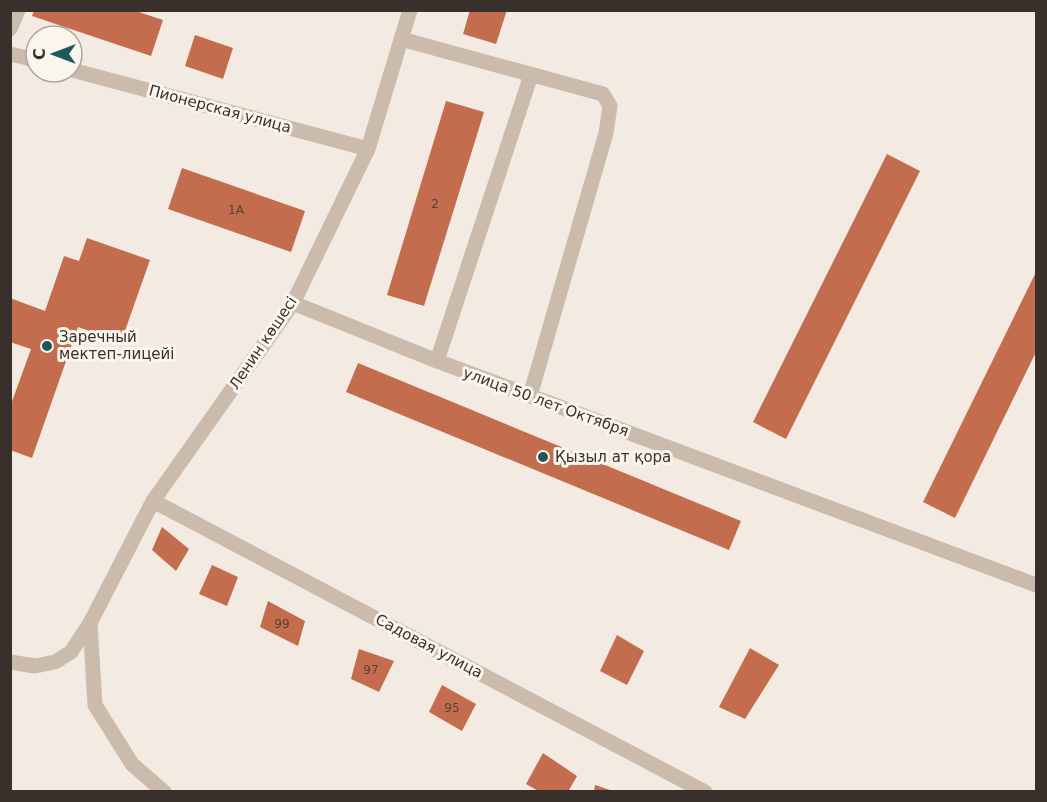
<svg xmlns="http://www.w3.org/2000/svg" width="1047" height="802" font-family="'DejaVu Sans',sans-serif">
<style>
.building{fill:#c36d4e}
.lines{fill:none;stroke-linecap:round;stroke-linejoin:round}
.minor{stroke:#cbbbac;stroke-width:15}
.poi-dot{fill:#21565b;stroke:#faf5ed;stroke-width:2}
.labels{text-anchor:middle;stroke-width:6;stroke-linejoin:round;paint-order:stroke}
.number-label{font-size:12px;fill:#5c3f34}
.street-label{font-size:15px;fill:#3a302b;stroke:#faf5ed}
.poi-label{font-size:15px;fill:#3a302b;stroke:#faf5ed;text-anchor:start}
</style>
<rect width="100%" height="100%" fill="#f3ebe1"/>
<path class="building" d="M34,10h99l30,10 -12,36 -119,-40z
M470,10h37l-11,34 -33,-10z
M195,35l38,13 -10,31 -38,-13z
M446,101l38,11 -60,194 -37,-11z
M887,154l33,17 -134,268 -33,-17z
M182,168l123,43 -14,41 -123,-43z
M87,238l63,22 -29,82 -43,-15 -46,131 -22,-8v-43l21,-58 -21,-7v-44l35,13 19,-55 15,5z
M1036,272v80l-81,166 -32,-16z
M358,363l383,158 -12,29 -383,-158z
M162,527l27,22 -13,22 -24,-21z
M212,565l26,12 -11,29 -28,-12z
M268,601l37,20 -7,25 -38,-19z
M617,635l27,16 -17,34 -27,-14z
M750,648l29,17 -34,54 -26,-12z
M359,649l35,12 -15,31 -28,-13z
M442,685l34,19 -14,27 -33,-19z
M543,753l34,23 -9,16h-28l-14,-8z
M595,785l18,6v1h-19z"/>
<g class="lines">
<path class="minor" d="M10,29l8,-19
M401,39l202,55 7,12 -4,27 -76,263
M10,54l26,6
M72,70l296,79
M293,303l144,58 599,224
M437,361l94,-286
M153,501l552,291
M90,623l5,82 37,59 32,28
M10,662l25,4 20,-4 16,-10 19,-29 63,-122 140,-198 75,-154 42,-139"/>
</g>
<g class="poi-dot">
<circle cx="47" cy="346" r="6"/>
<circle cx="543" cy="457" r="6"/>
</g>
<g class="labels">
<g class="number-label">
<text x="435" y="208">2</text>
<text x="236" y="214">1А</text>
<text x="282" y="628">99</text>
<text x="371" y="674">97</text>
<text x="452" y="712">95</text>
</g>
<g class="street-label">
<text transform="translate(220 109) rotate(15)" y="5">Пионерская улица</text>
<text transform="translate(263 343) rotate(-56)" y="5">Ленин көшесі</text>
<text transform="translate(546 402) rotate(20)" y="5">улица 50 лет Октября</text>
<text transform="translate(429 646) rotate(28)" y="5">Садовая улица</text>
</g>
<g class="poi-label">
<text x="59" y="342">Заречный<tspan x="59" dy="17">мектеп-лицейі</tspan></text>
<text x="555" y="462">Қызыл ат қора</text>
</g>
</g>
<rect width="1047" height="802" fill="none" stroke="#3a302b" stroke-width="24"/>
<g transform="translate(54 54) rotate(270)"><circle r="28" fill="#faf5ed" stroke="#ada69f" stroke-width="1.5"/>
<path d="M0-4.5L10 22L0 15L-10 22Z" fill="#21565b"/>
<text y="-9" font-size="16" font-weight="bold" text-anchor="middle" fill="#3a302b">С</text>
</g>
</svg>
